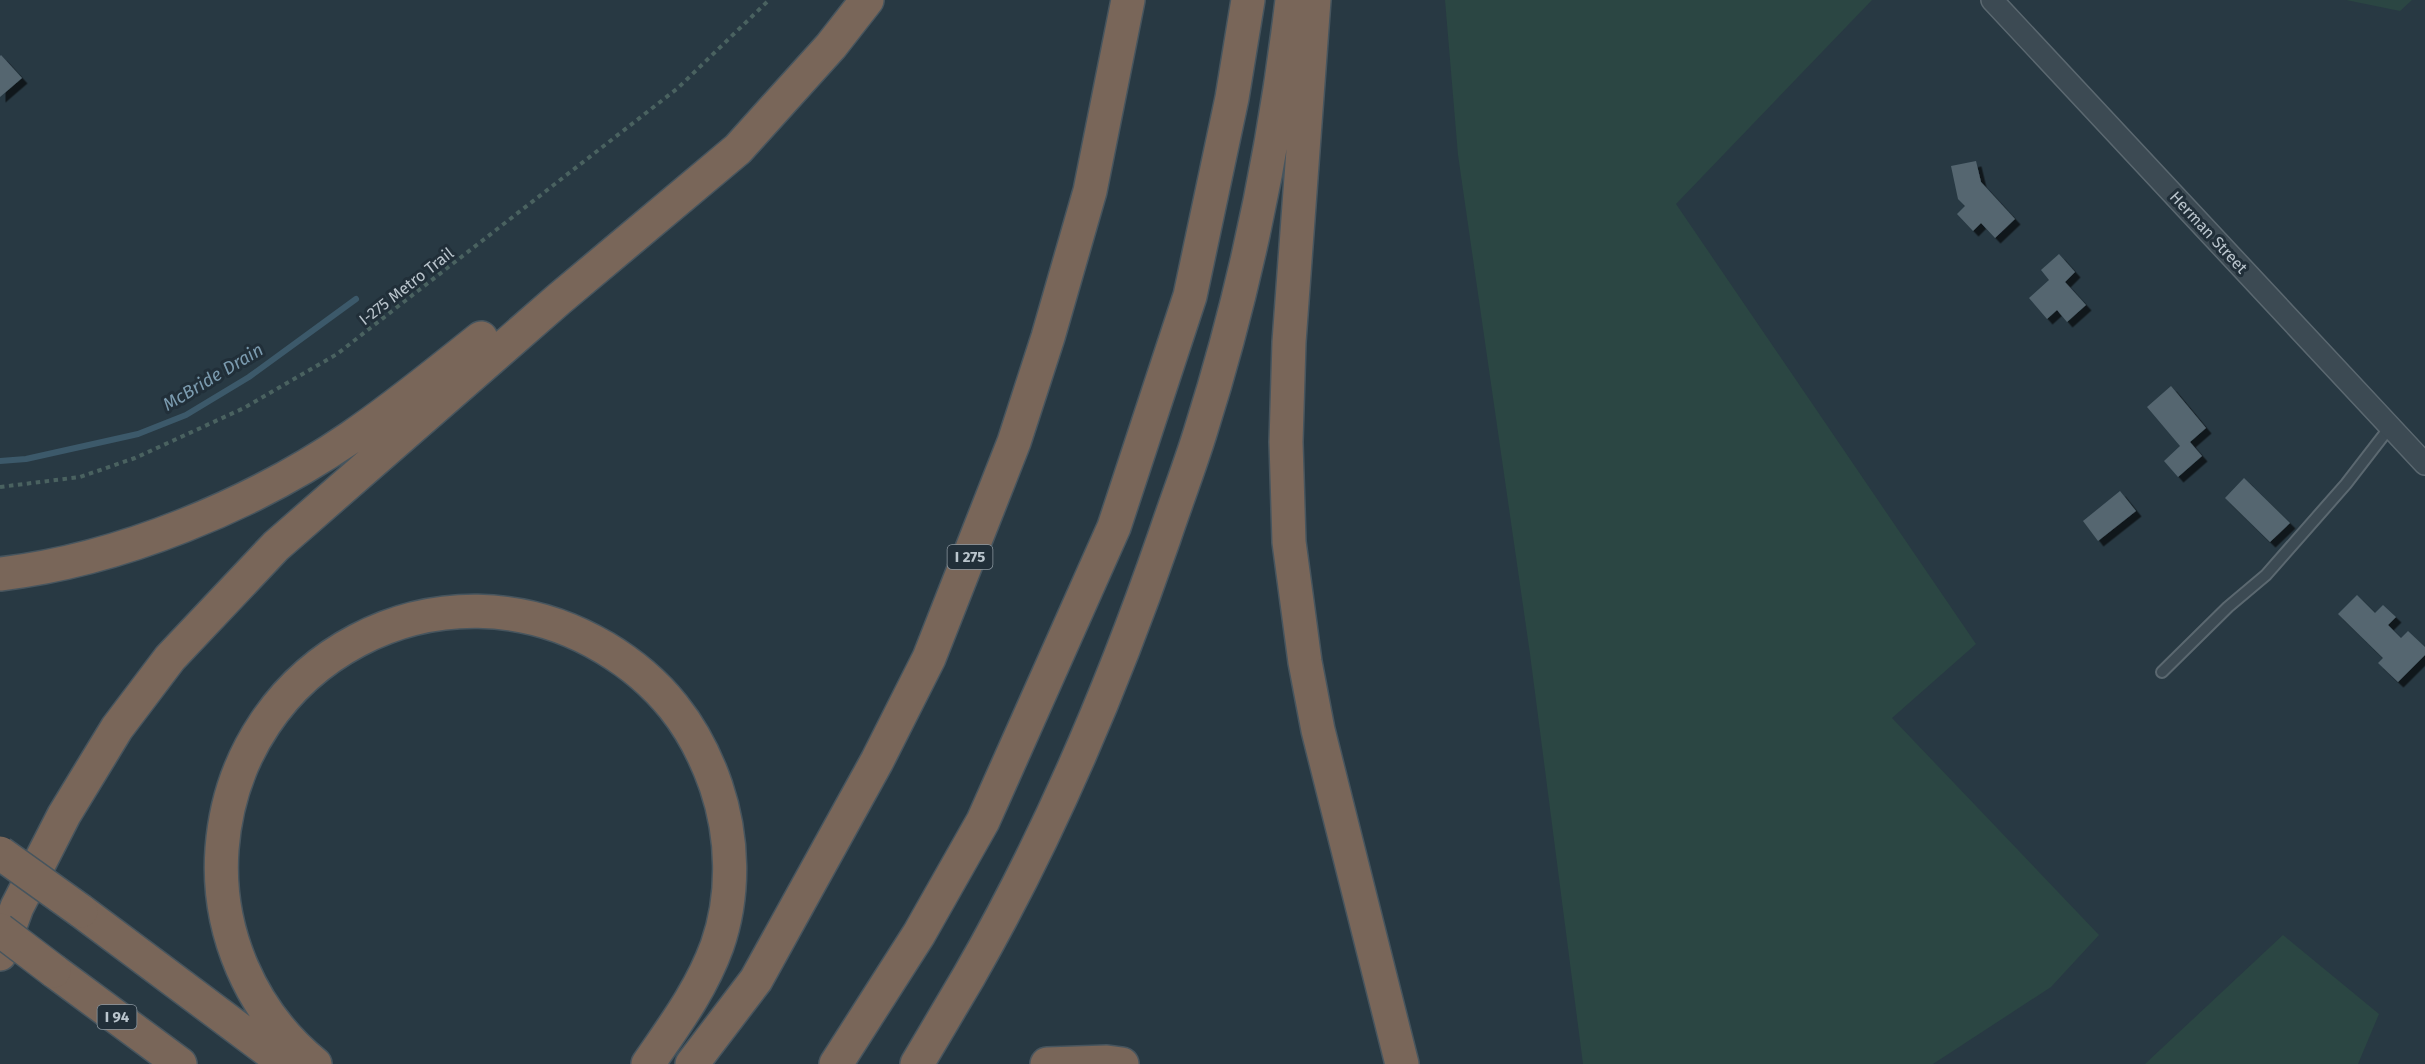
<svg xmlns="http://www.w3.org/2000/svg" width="2425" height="1064" font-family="'Fira Sans',sans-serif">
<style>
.green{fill:#2b4643}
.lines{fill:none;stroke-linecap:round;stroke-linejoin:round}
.stream{stroke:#3c596a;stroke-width:6}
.building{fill:#546670;filter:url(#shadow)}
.lane-casing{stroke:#5b6870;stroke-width:14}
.street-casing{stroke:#5b6870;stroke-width:24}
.highway-casing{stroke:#47555e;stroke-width:36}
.path{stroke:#4a6260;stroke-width:4;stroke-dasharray:4.5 4.5;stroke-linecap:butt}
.lane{stroke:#3c4a53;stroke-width:10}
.street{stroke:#3c4a53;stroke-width:21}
.highway{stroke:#796659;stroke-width:33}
.highway-bridge-casing{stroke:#47555e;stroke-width:36;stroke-linecap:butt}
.highway-bridge{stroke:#796659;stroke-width:33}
.labels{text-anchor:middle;stroke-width:6;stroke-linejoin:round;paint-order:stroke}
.shield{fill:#212f39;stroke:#8c98a1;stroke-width:1.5}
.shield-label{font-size:15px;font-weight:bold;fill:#bac5cd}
.street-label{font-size:16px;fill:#bac5cd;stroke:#212f39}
.water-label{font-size:18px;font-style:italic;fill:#7b9baf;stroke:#212f39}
</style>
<defs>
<filter id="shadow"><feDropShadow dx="5.5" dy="5.5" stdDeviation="0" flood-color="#0009"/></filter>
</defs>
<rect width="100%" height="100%" fill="#283943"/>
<path class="green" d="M1445,0h427l-196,204 300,440 -84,74 207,217 -48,52 -118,77h-350l-53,-410 -72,-499z
M2346,0h66l-12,11z
M2283,935l96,79 -21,50h-213z"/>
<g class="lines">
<path class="stream" d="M0,461l26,-2 112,-25 48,-19 63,-38 107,-78"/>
</g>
<path class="building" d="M1,55l21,23 -22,19v-41z
M1976,161l5,21 34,37 -20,19 -14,-15 -8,8 -16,-17 8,-8 -7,-7 -7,-33z
M2059,254l16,18 -10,10 21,23 -19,17 -10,-12 -10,9 -18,-21 20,-18 -8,-10z
M2171,386l35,42 -16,14 12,14 -24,21 -14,-16 16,-15 -33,-39z
M2244,478l46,45 -20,19 -45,-44z
M2120,491l16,20 -38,30 -15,-20z
M2357,595l18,18 8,-8 13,12 -8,8 13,13 7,-7 17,16v8l-27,27 -20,-19 5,-5 -45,-44z"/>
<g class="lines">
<g class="lane-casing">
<path id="lane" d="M2162,672l66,-65 38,-32 80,-91 44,-57"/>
</g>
<g class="street-casing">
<path id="street" d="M1992,0l433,464"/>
</g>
<g class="highway-casing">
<path id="highway" d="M1314,0l-25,342 -3,100 3,100 16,120 13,68 84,334
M0,574c119,-14 252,-69 350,-136 46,-31 88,-66 131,-100
M81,911l205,153
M0,954l17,-47 47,-92 53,-87 53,-70 106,-112 283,-247 179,-150 93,-103 36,-46
M54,971l126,93
M315,1064c-64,-52 -99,-133 -93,-215 14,-190 219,-299 383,-201 55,33 90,77 111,138 17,50 19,109 1,160 -16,44 -43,80 -69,118
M692,1064l64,-84 121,-219 52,-103 85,-216 34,-105 42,-146 38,-191
M836,1064l83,-130 64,-113 131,-294 76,-231 42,-198 16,-98
M917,1064c17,-29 35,-59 52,-88 80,-139 143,-288 195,-438 12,-36 26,-72 37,-108 44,-139 74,-285 91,-430
M1047,1064l60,-2 15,2"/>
</g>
<path class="path" d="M0,487l80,-10 55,-19 109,-50 93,-54 341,-266 91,-88"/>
<use href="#lane" class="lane"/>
<use href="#street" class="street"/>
<use href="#highway" class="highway"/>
<g class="highway-bridge-casing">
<path id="highway-bridge" d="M0,853l81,58
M0,930l54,41"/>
</g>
<use href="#highway-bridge" class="highway-bridge"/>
</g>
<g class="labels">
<g class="shield">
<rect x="947.5" y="545" width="45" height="24" rx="4.5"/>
<rect x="97.5" y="1005" width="39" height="24" rx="4.5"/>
</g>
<g class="shield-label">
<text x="970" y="562">I 275</text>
<text x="117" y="1022">I 94</text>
</g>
<g class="street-label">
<text transform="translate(2209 232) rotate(47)" y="6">Herman Street</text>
<text transform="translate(406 286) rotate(-38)" y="6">I-275 Metro Trail</text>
</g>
<g class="water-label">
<text transform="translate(213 377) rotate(-31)" y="6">McBride Drain</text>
</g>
</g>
</svg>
